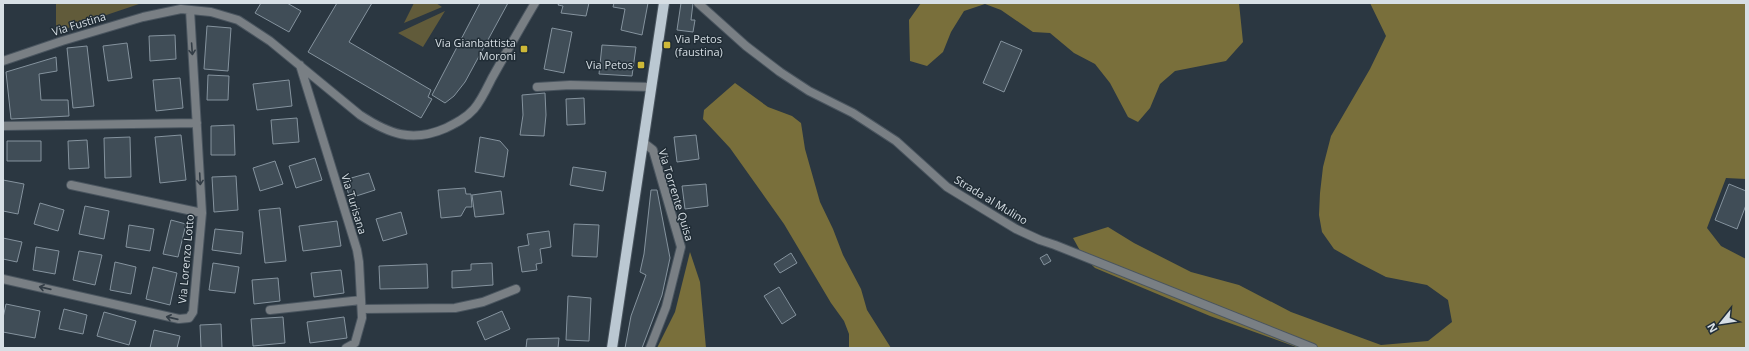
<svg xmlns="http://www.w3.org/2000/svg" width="1749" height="351" font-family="'Open Sans',sans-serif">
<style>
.green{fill:#615b3a}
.forest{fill:#796f3b}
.building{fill:#404d57;stroke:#85939e}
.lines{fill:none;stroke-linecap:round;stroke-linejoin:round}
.street-casing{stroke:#4a555f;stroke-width:10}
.primary-casing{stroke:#4a555f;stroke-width:12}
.street{stroke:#797f84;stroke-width:8}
.primary{stroke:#bbc8d2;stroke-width:10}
.oneway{stroke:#333d46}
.poi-dot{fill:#ceb837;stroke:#212d36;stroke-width:1.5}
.labels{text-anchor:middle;stroke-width:3;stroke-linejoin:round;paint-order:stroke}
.street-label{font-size:11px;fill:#d7dfe5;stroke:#212d36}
.poi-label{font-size:11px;fill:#d7dfe5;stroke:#212d36;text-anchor:end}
</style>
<rect width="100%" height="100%" fill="#2b3741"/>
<path class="green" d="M56,3h86l-86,29z
M414,3h22l6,4 -38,16z
M445,11l-22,36 -25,-14z"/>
<path class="forest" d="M921,3h318l4,39 -17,19 -51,10 -15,13 -10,24 -12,14 -10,-5 -18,-34 -15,-19 -21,-11 -24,-20 -17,-1 -32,-22 -16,-6 -21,7 -13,21 -8,20 -16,14 -17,-5 -1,-41z
M1370,3h376v176l-20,-1 -19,50 14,18 25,13v89h-447l-89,-32 -115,-48 -12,-12 -10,-18 35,-11 26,16 57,29 48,13 52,27 90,33 47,-4 24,-19 -4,-22 -21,-15 -41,-8 -29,-15 -23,-13 -12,-17 -3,-17 1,-22 3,-26 8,-31 39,-67 16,-33z
M735,83l33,24 24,9 9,7 4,26 15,53 13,27 10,26 18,34 6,21 24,38h-42v-14l-5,-13 -13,-18 -47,-79 -54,-76 -27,-29 1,-9z
M690,252l10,30 6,66h-49l18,-36z"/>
<path class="building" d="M261,3h26l14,8 -12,21 -34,-19z
M337,3h35l-23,39 82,48 -3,7 4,2 -11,19 -113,-66z
M480,3h28l-43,79 -11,14 -9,7 -13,-8z
M559,3h30l-3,13 -25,-3 2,-7 -5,-1z
M614,3h34l-6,32 -21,-5 4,-21 -12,-2z
M681,3h12l-2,17h4l-2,12 -16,-2z
M207,26l24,2 -3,43 -24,-2z
M552,28l20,4 -8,41 -20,-4z
M175,35l1,24 -26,2 -1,-25z
M1001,41l21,9 -18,42 -21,-9z
M127,43l5,35 -24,3 -5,-35z
M602,45l34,2 -4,29 -33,-2z
M87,46l7,60 -21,2 -6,-60z
M56,57l1,14 -18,3 2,26h27l1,16 -58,3 -5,-47z
M208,75l21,1 -1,24h-21z
M180,78l3,30 -27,3 -3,-31z
M289,80l3,26 -35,4 -4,-26z
M545,93l1,22 -2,21 -24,-1 3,-20 -1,-20z
M584,98l1,26 -18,1 -1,-26z
M297,118l2,24 -26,2 -2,-24z
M234,125l1,30h-24v-29z
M181,135l5,45 -26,3 -5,-46z
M696,135l3,24 -22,3 -3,-25z
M130,137l1,40 -26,1 -1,-40z
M480,137l20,4 8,9 -4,27 -29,-5z
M87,140l2,28 -20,1 -1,-28z
M7,141h34v20h-34z
M315,158l7,22 -26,8 -7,-22z
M275,161l8,23 -23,7 -7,-23z
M573,167l33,5 -3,19 -33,-6z
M369,173l6,17 -25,8 -6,-18z
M236,176l2,34 -24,2 -2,-35z
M3,180l21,4 -6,30 -15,-3z
M706,184l2,22 -23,3 -3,-23z
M1729,184l17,7v14l-9,24 -22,-9z
M465,188l1,6h5l1,13h-6l-5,9 -20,2 -3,-28z
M651,190h6l13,68 -8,37 -20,53h-17l6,-32 15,-41 -6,-3 4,-18z
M501,191l3,23 -29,3 -3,-22z
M40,203l24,7 -6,21 -24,-7z
M85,206l24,5 -5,28 -25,-5z
M280,208l6,53 -21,2 -6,-53z
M401,212l6,22 -24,7 -7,-22z
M171,220l15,4 -8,33 -15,-3z
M337,221l4,25 -38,5 -4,-25z
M574,224l25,1 -2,32 -25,-1z
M129,225l25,4 -4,22 -24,-4z
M215,229l28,3 -2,22 -29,-4z
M549,231l2,16 -11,2 2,14 -6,1 1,6 -15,2 -4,-25 11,-2 -2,-11z
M3,238l19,4 -5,20 -14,-3z
M36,247l23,4 -4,23 -22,-4z
M79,251l23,4 -7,30 -22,-5z
M791,253l6,10 -17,10 -6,-9z
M1047,254l4,7 -7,4 -4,-7z
M115,262l21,5 -5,27 -21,-4z
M213,263l26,4 -4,26 -26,-3z
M492,263l1,22 -41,3v-17l19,-1v-6z
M427,264l1,24 -48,1 -1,-23z
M153,267l24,6 -7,32 -24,-6z
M341,270l3,23 -30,4 -3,-24z
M278,278l2,23 -26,3 -2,-24z
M779,287l17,28 -14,9 -18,-28z
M568,296l23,2 -2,43 -23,-1z
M6,304l34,7 -5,27 -32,-6v-14z
M64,309l23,6 -4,19 -24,-5z
M502,311l8,18 -25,11 -8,-18z
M104,312l32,9 -7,24 -32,-9z
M283,317l2,26 -32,3 -2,-27z
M344,317l3,21 -37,5 -3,-21z
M221,324l1,24h-21l-1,-23z
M154,330l26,6 -3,12h-27z
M559,338l-1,10h-32l1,-9z"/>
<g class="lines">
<g class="street-casing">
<path id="street" d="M698,3l48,43 34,26 29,19 44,22 43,28 51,46 69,42 24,11 15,5 258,103
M3,61l59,-20 81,-24 38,-8 30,3 27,8 32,21 90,74c29,19 52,28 86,13 10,-5 20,-10 28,-19 7,-8 13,-21 18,-31 14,-25 28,-50 43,-75
M300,65l57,185 2,12 3,56 -7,25 -9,5
M537,87l33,-2 82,2
M3,126l194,-3
M644,143l9,7 28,97 -15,60 -16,41
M71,185l131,28
M3,279l176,40 10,-1 4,-6 9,-99 -12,-203
M362,309l93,-1 28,-6 33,-13
M270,310l91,-10"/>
</g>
<g class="primary-casing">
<path id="primary" d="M612,348l52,-345"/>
</g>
<use href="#street" class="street"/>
<use href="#primary" class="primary"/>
</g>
<defs><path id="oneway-shaft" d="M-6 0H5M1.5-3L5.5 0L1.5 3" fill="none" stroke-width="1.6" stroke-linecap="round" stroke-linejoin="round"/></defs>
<g class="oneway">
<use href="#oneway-shaft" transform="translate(192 49) rotate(86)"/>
<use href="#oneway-shaft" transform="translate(200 179) rotate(87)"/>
<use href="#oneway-shaft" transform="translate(45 288) rotate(-167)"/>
<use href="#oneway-shaft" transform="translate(172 318) rotate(-167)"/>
</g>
<g class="poi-dot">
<rect x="663" y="41" width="8" height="8" rx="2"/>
<rect x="520" y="45" width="8" height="8" rx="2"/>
<rect x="637" y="61" width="8" height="8" rx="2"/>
</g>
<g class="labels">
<g class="street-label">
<text transform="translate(79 24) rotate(-17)" y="4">Via Fustina</text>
<text transform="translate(676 195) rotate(73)" y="4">Via Torrente Quisa</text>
<text transform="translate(991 200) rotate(31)" y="4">Strada al Mulino</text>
<text transform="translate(354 204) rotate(73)" y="4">Via Turisana</text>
<text transform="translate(186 259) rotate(-85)" y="4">Via Lorenzo Lotto</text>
</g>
<g class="poi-label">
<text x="675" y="43" text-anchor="start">Via Petos<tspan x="675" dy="13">(faustina)</tspan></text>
<text x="516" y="47">Via Gianbattista<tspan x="516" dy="13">Moroni</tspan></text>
<text x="633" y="69">Via Petos</text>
</g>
</g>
<rect width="1749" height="351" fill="none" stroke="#d7dfe5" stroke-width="8"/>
<g transform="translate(1721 323) rotate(240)" stroke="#212d36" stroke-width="3" paint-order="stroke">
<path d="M0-3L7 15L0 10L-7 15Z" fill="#d7dfe5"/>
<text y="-6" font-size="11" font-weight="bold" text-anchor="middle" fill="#d7dfe5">N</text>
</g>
</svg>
